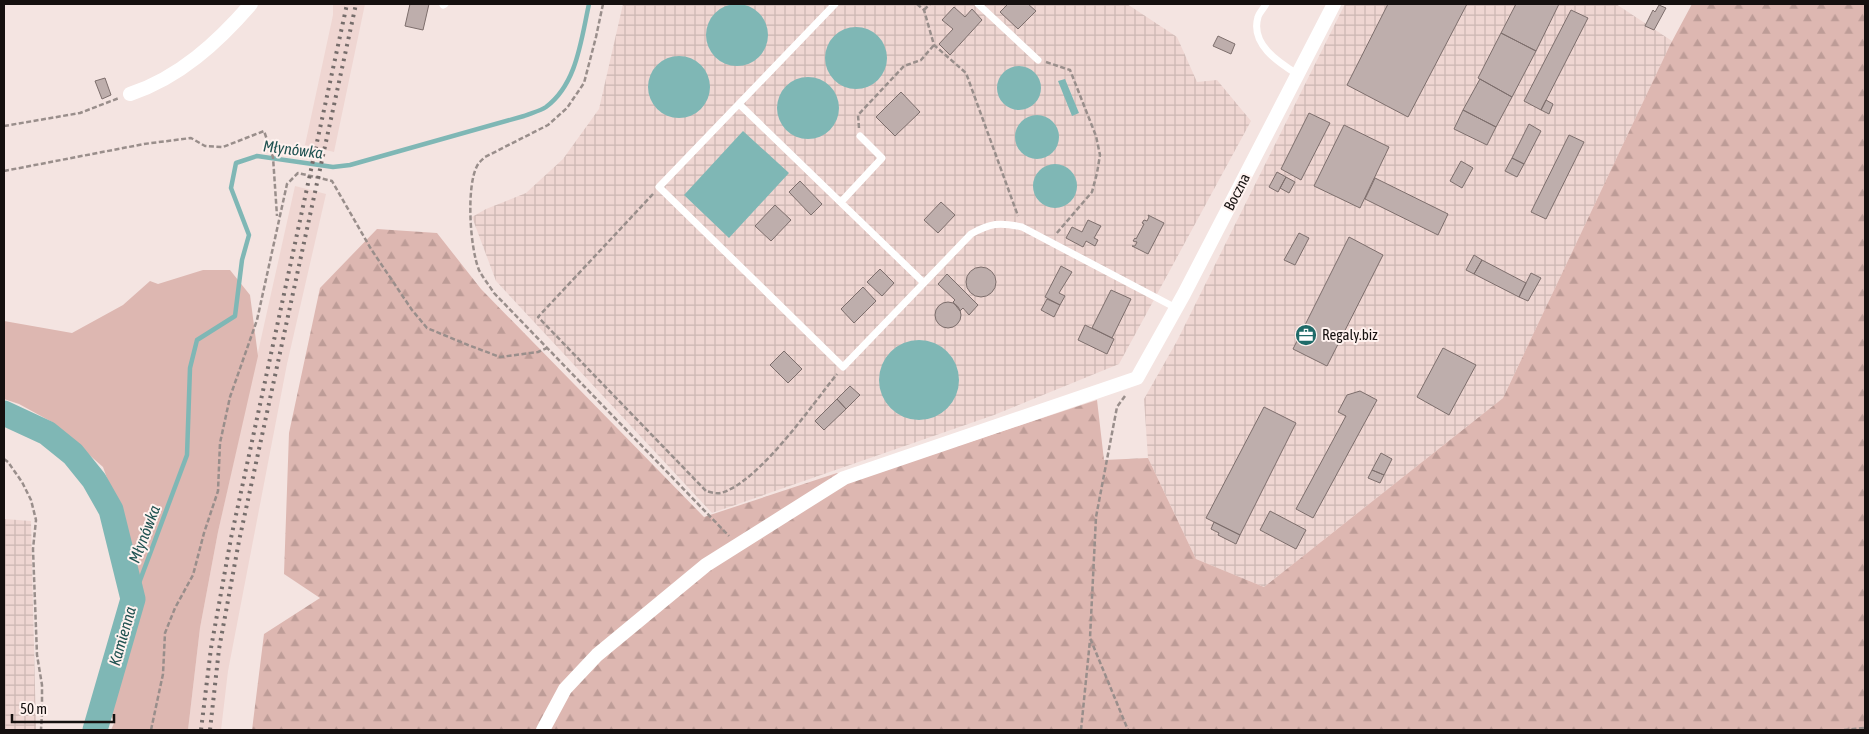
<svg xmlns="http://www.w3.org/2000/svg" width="1869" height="734" font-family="'Asap Condensed',sans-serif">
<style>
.built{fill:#efd6d2}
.industrial{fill:url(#industrial-grid)}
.green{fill:#ddb7b1}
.forest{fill:url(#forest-firs)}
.water{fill:#7fb7b5}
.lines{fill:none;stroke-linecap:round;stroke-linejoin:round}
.stream{stroke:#7fb7b5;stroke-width:4.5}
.river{stroke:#7fb7b5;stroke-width:25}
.building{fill:#beaeac;stroke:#7d6e6c}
.path{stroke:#998e8b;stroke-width:2.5;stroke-dasharray:5 2.5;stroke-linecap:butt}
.service{stroke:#fff;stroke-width:7}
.minor{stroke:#fff;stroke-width:14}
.rail{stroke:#766d6b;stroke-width:4;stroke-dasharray:2.5 5;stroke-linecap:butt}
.labels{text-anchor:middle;stroke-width:4;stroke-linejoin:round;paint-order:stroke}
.street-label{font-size:15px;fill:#15100f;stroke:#fff2ef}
.poi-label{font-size:15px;fill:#15100f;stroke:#fff2ef;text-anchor:start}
.water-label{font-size:16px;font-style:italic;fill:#205251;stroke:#fff2ef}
</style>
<defs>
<pattern id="industrial-grid" width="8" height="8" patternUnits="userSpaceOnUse" patternTransform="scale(1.25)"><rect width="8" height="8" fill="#efd6d2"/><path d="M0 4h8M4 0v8" fill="none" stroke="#ccb7b3"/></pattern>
<pattern id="forest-firs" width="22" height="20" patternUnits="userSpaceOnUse" patternTransform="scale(1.25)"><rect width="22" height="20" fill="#ddb7b1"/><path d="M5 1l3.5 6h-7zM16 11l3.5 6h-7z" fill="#bd9c97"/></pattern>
</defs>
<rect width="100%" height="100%" fill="#f4e4e1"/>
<path class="built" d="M333,4h32l-31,148 -29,-7 28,-130z
M295,186l31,8 -39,170 -59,307 -7,59h-33l12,-102 18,-96z"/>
<path class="industrial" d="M623,4h504l50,33 20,45 20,-2 34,41 -132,243 -125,51 -282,98 -216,-232 -24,-64 14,-8 40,-16 37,-34 36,-50z
M1345,4h271l56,37 -169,357 -239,189 -68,-28 -48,-101 -4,-59 33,-58z
M4,519l27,2 5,209h-32z"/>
<path class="green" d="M203,270h27l20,25 8,61 -40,176 -18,96 -12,102h-77l4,-9 -5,-5 31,-104 -8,-61 -30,-84 -51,-45 -33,-18 -15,-5v-78l68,12 51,-28 27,-24 8,3z"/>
<path class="forest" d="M1692,4h173v726h-1613l12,-96 56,-36 -36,-24 5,-141 31,-145 57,-59 60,4 44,56 223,228 133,-44 11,9 249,-82 7,60 44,-2 48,101 68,28 239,-189 167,-353z"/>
<path class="water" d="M706 35a31 31 0 1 1 62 0a31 31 0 1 1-62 0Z
M825 58a31 31 0 1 1 62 0a31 31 0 1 1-62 0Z
M648 87a31 31 0 1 1 62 0a31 31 0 1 1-62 0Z
M997 88a22 22 0 1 1 44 0a22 22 0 1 1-44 0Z
M777 108a31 31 0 1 1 62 0a31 31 0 1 1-62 0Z
M1065,79l14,34 -7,3 -14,-35z
M1015 137a22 22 0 1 1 44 0a22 22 0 1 1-44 0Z
M743,131l46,42 -60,65 -45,-43z
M1033 186a22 22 0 1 1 44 0a22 22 0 1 1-44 0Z
M879 380a40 40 0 1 1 80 0a40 40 0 1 1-80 0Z"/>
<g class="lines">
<path class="stream" d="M133,599l54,-144 3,-87 7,-28 38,-24 7,-56 7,-25 -18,-47 5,-25 21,-7 76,11 17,-2 174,-49c7,-3 16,-5 22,-9 31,-23 35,-67 43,-103"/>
<path class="river" d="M4,413l43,20 26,21 21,26 17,30 22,89 -38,131"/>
</g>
<path class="building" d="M410,4h19l-6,26 -18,-4z
M1008,4h20l8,7 -18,18 -18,-17z
M1388,4h79l-59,113 -61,-32z
M1516,4h43l-23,47 -35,-18z
M1659,5l7,3 -12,22 -9,-4 8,-16 2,2z
M954,7l11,10 7,-8 10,11 -32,35 -11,-11 14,-15 -11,-9z
M1571,10l17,8 -47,92 -17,-9z
M1501,33l35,18 -24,46 -34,-19z
M1218,36l17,8 -4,10 -18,-8z
M105,78l6,17 -9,4 -7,-18z
M1480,79l32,18 -16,30 -33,-17z
M901,92l19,20 -25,24 -19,-19z
M1546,100l7,4 -4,10 -8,-4z
M1463,110l33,17 -9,18 -33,-16z
M1309,113l21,10 -29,57 -20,-11z
M1529,124l12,7 -17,33 -12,-6z
M1344,125l45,22 -29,61 -46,-22z
M1569,135l15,7 -38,77 -15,-7z
M1512,158l12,6 -7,13 -12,-6z
M1461,161l12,7 -11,20 -12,-7z
M1277,172l9,5 -8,15 -9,-5z
M1286,177l9,5 -6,11 -9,-5z
M1375,178l73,36 -10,21 -73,-36z
M800,181l22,23 -11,11 -22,-23z
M941,202l14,13 -17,18 -14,-13z
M775,205l16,15 -20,21 -16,-15z
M1148,215l16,8 -16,31 -16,-8h3l2,-4 -4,-1 2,-3 1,1 8,-15 -2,-1 2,-3 3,1 2,-4z
M1088,220l13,6 -7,12 4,2 -3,6 -9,-5 -3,6 -17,-9 6,-11 10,5z
M1299,233l10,5 -14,27 -11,-5z
M1349,237l34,18 -56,111 -34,-17z
M1474,255l8,5 -8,14 -8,-4z
M1482,260l44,23 -7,14 -45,-23z
M1061,266l11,6 -13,21 6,3 -5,9 -15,-8z
M966 282a15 15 0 1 1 30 0a15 15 0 1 1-30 0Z
M880,269l14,14 -12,13 -15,-14z
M1531,273l10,5 -13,23 -9,-4z
M947,274l31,31 -9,10 -6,-7 -3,3 -7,-9 2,-2 -17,-16z
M863,287l13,14 -22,22 -13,-14z
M1111,290l20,9 -19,39 -20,-10z
M1047,299l13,6 -6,12 -13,-7z
M935 315a13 13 0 1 1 26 0a13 13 0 1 1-26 0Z
M1085,325l29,14 -7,15 -29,-14z
M1443,348l33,17 -27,50 -32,-18z
M784,351l18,18 -14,14 -18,-18z
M850,386l10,9 -14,14 -9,-10z
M1360,391l17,9 -64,118 -17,-9 50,-93 -8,-4 9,-17z
M837,399l9,10 -22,21 -9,-9z
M1264,407l32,16 -56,112 -34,-17z
M1381,453l11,6 -8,16 -12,-5z
M1372,470l12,5 -4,8 -12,-5z
M1270,511l36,19 -10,19 -36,-19z
M1214,522l26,13 -4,9 -18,-9 1,-2 -8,-4z"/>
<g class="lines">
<path class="path" d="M603,4l-7,33 -12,46 -17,25 -19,17 -63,32c-3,3 -6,5 -8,9 -11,21 -7,82 2,104 4,8 10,15 15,23l235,243
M917,4l7,6 10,35 32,28 52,143
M924,10l6,-6
M1046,62l24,8 26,66 4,19 -3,18 -5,19 -36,42
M4,126l76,-13 39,-15
M859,128l-1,-13 46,-49 17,-6 13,-15
M4,171l140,-27 47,-6 14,8 18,1 41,-16 9,26 4,59
M653,194l-115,123 168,174c4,1 10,3 15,2 38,-11 91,-88 116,-119
M1125,396l-8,11 -21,110 -6,121 38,92
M4,459l4,3 14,20 9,18 5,20 -3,29 4,106 5,30v29l-1,16
M151,730l12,-56 2,-41 10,-25 18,-33 11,-42 14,-42 2,-48 10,-46 27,-77 30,-136 11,-11 34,8 39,68 41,61 15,18 41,17 32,12 38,-5 9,-4
M1081,730l9,-90
M1844,730l21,-2"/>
<path class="service" d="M835,4l-176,183 184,180 128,-133c19,-11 29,-12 51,-7l154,81
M978,4l60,56
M1266,4c-2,4 -7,9 -8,13 -8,27 20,45 39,57
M443,5l2,-1
M739,104l185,179
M841,202l41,-44 -22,-22"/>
<path class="minor" d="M130,94c49,-16 88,-52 121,-90
M543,730l22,-41 32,-34 109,-90 138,-87 293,-100 47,-84 150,-290"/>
<path class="rail" d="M201,730l10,-82 20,-110 116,-534
M210,730l9,-81 20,-108 117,-537"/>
</g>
<defs>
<g id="office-disc" transform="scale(1.125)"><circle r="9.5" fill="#1f6b69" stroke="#fff2ef"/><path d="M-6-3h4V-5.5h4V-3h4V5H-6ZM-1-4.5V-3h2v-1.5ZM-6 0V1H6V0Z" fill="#fff"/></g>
</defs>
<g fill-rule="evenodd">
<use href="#office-disc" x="1306" y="335"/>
</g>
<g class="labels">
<g class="street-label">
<text transform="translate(1237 192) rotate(-63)" y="5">Boczna</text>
</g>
<g class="poi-label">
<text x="1322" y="340">Regaly.biz</text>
</g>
<g class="water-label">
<text transform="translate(293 149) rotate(7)" y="6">Młynówka</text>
<text transform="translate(144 534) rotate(-69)" y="6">Młynówka</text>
<text transform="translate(122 636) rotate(-74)" y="6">Kamienna</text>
</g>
</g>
<rect width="1869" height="734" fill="none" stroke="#15100f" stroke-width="10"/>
<path d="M12 714v8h102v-8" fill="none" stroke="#15100f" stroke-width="2.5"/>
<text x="20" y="714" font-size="15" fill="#15100f" stroke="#fff2ef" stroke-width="4" paint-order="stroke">50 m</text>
</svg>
